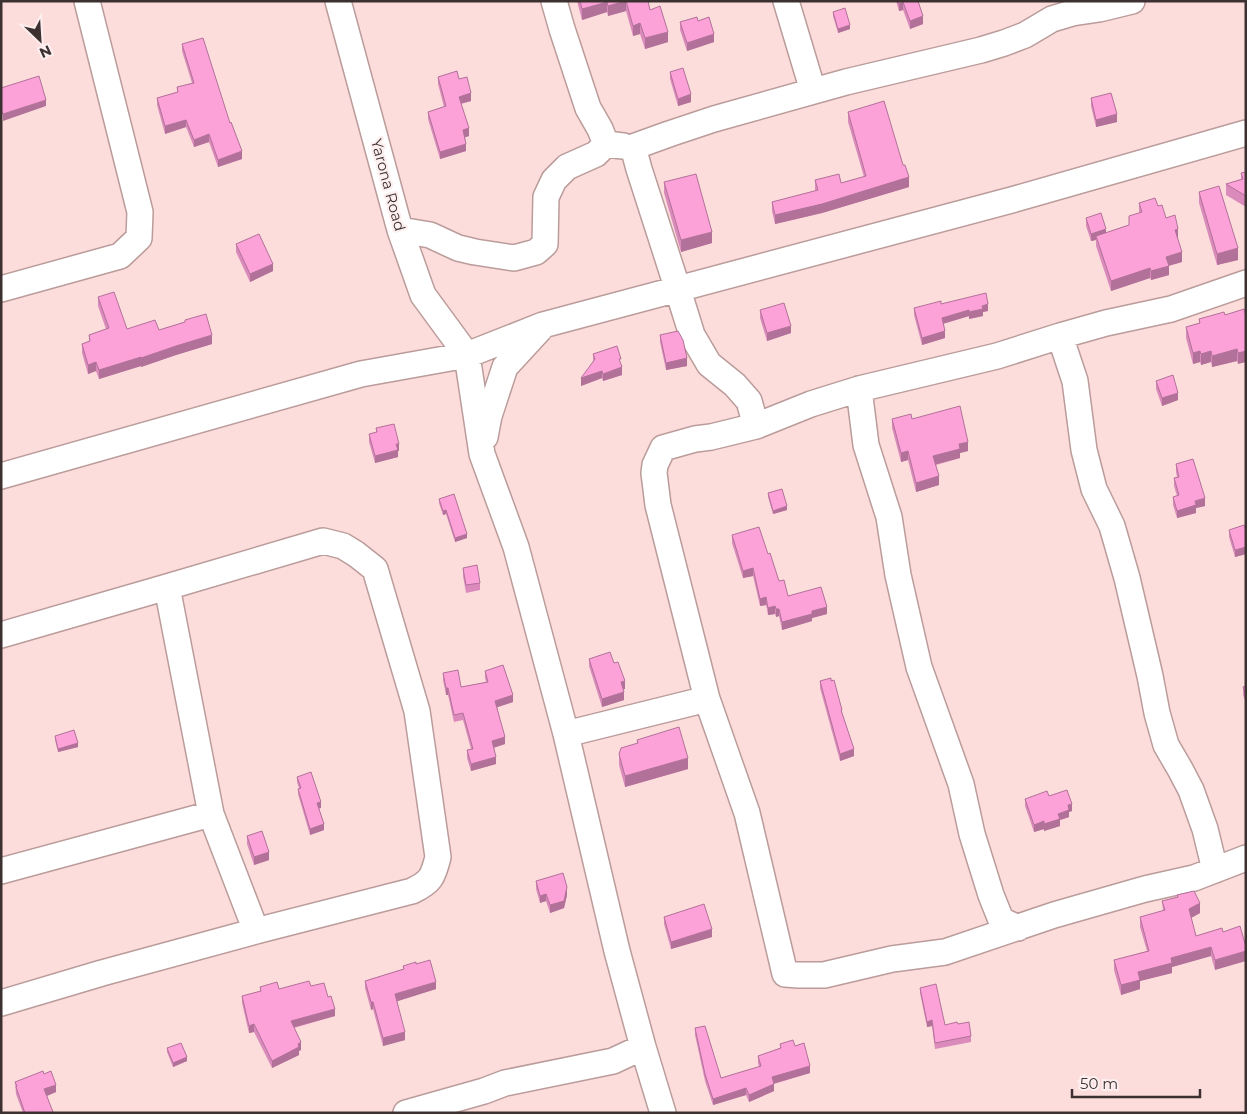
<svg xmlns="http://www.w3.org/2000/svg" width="1247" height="1114" font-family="Montserrat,sans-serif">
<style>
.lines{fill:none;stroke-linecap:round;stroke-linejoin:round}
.minor-casing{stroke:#ba9c9b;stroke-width:28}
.minor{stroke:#fff;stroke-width:25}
.wall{fill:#da8bbb}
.shaded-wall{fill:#b17198}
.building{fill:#fda2d9;stroke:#b17198}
.labels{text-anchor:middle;stroke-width:4.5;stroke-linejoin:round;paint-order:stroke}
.street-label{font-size:15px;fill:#3c3030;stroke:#fdefef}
</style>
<rect width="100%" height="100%" fill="#fddddc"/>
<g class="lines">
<g class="minor-casing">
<path id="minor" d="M338,1l62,229 23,65 44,60 15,99 34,93 50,187 51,217 26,96 20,66
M554,1l8,28 26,79 12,21 6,15 17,2
M786,1l27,90
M400,230l30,5 28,13 17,4 39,6 22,-6 9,-8 1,-47 8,-17 13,-13 29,-13 10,-10
M1246,283l-75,26 -65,14 -46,13 -63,20 -138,33 -48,15 -55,22 -45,11 -16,2 -32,9 -8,17 -1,8 4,32 49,194 40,114 38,161 14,1h25l68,-16 53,-7 109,-37 91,-26 49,-11 52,-20
M1,289l119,-33 19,-18 1,-26 -53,-211
M1060,336l15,45 9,69 10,39 18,37 15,52 23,98 7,37 9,32 14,24 11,21 14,39 10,41
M859,389l7,56 23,72 9,58 21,92 42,117 11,50 19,61 10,25 17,8
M756,426l-7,-25 -14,-16 -26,-21 -17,-29 -14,-45 -39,-121 -6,-22 36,-13 45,-15 132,-37 135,-32 23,-7 21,-8 27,-16 20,-6 27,-4 33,-8
M485,437l4,-21 16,-49 35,-38
M1,476l360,-102 106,-19 76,-30 472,-126 231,-66
M167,587l44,227 45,117
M1,635l166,-48 156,-46 20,5 13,8 19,15 42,142 21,146c-5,20 -7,25 -26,34l-156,40 -154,42 -101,30
M566,734l141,-35
M1,871l210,-57
M406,1113l78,-22 21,-8 108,-22 30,-14"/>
</g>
<use href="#minor" class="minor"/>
</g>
<path class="wall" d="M577,1h71l2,9 18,32 -23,7 -5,-15 -7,2 -7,-25 -18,5 -1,-4 -25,8z
M896,1h22l5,23 -13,5 -7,-19 -4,1z
M833,12l17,17 -12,4 -5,-17z
M698,21l16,21 -27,9 -7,-21v-8z
M182,44l48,79 12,36 -24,8 -9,-25 -15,5 -8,-20 -21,7 -8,-29v-7l20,-6v-5l15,-4 -10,-32z
M670,72l21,30 -13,4 -8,-27z
M438,77l21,2 12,22 -10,3 8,32 -4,1 1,14 -26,8 -12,-40v-7l16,-5 -6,-23z
M1091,98l26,24 -21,5 -5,-21z
M848,112l61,75 -87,26 -47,11 -3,-13v-9l43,-11v-11l26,3 23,-6 -16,-55z
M1246,172v35l-20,-12v-11l15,-5v-6z
M664,182l48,61 -31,9 -17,-59z
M1199,192l39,68 -21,5 -18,-62z
M1139,203l19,3 8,12 12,20v1l4,23 -13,4v9l-18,5 -1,-2 -39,13 -15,-45v-6l-5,1 -5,-15v-8l20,15 23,-8 10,-12z
M236,244l37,27 -23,11 -14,-30z
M98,297l29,32 32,1 26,-8v-2l27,24 -36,11 -35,12v-1l-42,13 -3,-8 -8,3 -6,-21v-9l7,-3v-6l17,-6 -8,-23z
M914,308l74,3 -5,1v4l-14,3v-3l-26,8 2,14 -23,7 -8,-30z
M1244,309l-6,55 -1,-3 -25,6 -1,-5 -10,3 -1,-3 -7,2 -7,-26v-11l13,-4v-4l26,-4z
M760,310l31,23 -24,8 -7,-23z
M660,335l27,31 -21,4 -6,-28z
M593,354l28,11 1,10 -19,6 -1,-3 -21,8 12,-24z
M1156,381l22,19 -16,6 -6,-17z
M892,419h20l56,32 -8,2v5l-24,7 3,20 -23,7 -8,-32 -7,2 -9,-34z
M376,428l23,23h-1v6l-23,6 -6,-21v-8l7,-1z
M1176,464l29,42 -9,2v5l-19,5 -4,-13v-8l4,-1 -3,-10v-8l3,-1 -1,-5z
M768,493l19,17 -14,4 -5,-17z
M439,499l28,39 -12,4 -9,-28 -3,1 -4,-12z
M1229,530h17v24l-11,3 -6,-20z
M732,535l36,19 11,27 9,15 39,18 -15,4v3l-30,9 -3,-14 -3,1 -1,-3 -7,1 -2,-10 -6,1 -7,-30 -10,2 -11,-35z
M463,568l17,15v7l-14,3 -3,-17z
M589,659l25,4 11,26h-2l1,11 -22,7 -13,-41z
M485,671l28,31 -16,5 8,37 -11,4 2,16 -25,7 -4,-13v-8l4,-1 -8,-29 -9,2 -6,-27h-2l-3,-15v-7l18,14 25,-5 -1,-4z
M820,681l22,32 12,43 -14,5 -20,-73z
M1246,686v17l-3,-8v-8z
M55,736l23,11 -20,5 -3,-12z
M637,740l51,29 -63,18 -6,-22v-11l18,-11z
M297,777l24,31h-2l5,22 -14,5 -12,-41v-5l1,-1 -2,-6z
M1049,796l23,15 -3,1v5l-9,3v6l-16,5v-2l-10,3 -9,-26v-7z
M247,836l22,24 -15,5 -7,-21z
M536,881l31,14 -3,13 -14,5 -4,-12 -6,2 -4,-14z
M1177,895l23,18 -9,5 5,18 26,-8 -7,42 -4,-14 -39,11v6l-32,8v8l-19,6 -7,-25v-10l33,-9 -7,-24v-10l23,-6 -1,-10 15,-4z
M664,917l48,20 -41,12 -7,-25z
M416,964l20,25 -39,12 8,39 -22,6 -10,-37 -2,1 -6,-22v-7l38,-12v-3z
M311,986l24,30 -41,12 7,22 -2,1v4l-27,13 -18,-36 -5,1 -7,-30v-7l18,-5v-4l19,2z
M920,988l25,37 26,11v6l-36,7 -3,-23 -5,1 -7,-34z
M695,1028l26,50 38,-11 -1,-4v-7l22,-8v-4l15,2 15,27 -36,11v7l-25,11 -3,-7 -33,10 -8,-24 -10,-46z
M167,1048l20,13 -14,6 -6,-15z
M44,1074l12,18 -9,4 6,17h-30l-7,-19 -1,-12z"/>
<path class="shaded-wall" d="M626,1v10l-18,5v-10z
M607,2v10l-25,8v-11z
M903,2v8l-4,1v-7z
M923,16v8l-13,5v-8z
M640,23v11l-7,2v-10z
M850,25v4l-12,4v-4z
M668,32v10l-23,7v-11z
M714,34v8l-27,9v-8z
M471,93v8l-12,3v-7z
M691,94v8l-13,4v-7z
M46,100v6l-43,15v-7z
M1117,114v8l-21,5v-7z
M186,120v7l-21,7v-8z
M469,128v8l-6,2v-8z
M209,134v8l-15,5v-7z
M466,144v7l-26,8v-7z
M242,151v8l-24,8v-7z
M909,177v10l-87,26 -47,11v-9z
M1106,229v8l-10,-1v4l-5,1v-7z
M1178,229v9l-3,1v-9z
M712,232v11l-31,9v-12z
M1238,248v12l-21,5v-11z
M1182,252v10l-15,4h2v9l-18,5v-9l15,-14z
M273,264v7l-23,11v-8z
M1150,268v10l-39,13v-10z
M988,304v7l-5,1v4l-14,3v-7l13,-6z
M969,310v6l-27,8v-6z
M791,326v7l-24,8v-8z
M945,331v7l-23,7v-7z
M212,335v9l-36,11 -35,12v-9l35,-12z
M1237,349v12l-25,6v-11z
M1200,351v11l-7,2v-11z
M1211,351v11l-10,3v-11z
M1246,351v11l-8,2v-11z
M141,357v9l-42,13v-9z
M687,358v8l-21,4v-7z
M96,362v9l-8,3v-9z
M622,367v8l-19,6v-7z
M602,371v7l-21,8v-8z
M1178,393v7l-16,6v-8z
M968,442v9l-8,2v5l-27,7v-9l26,-12z
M396,444h3v7h-1v6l-23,6v-7z
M908,451v9l-7,2v-9z
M939,476v9l-23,7v-9z
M1205,498v8l-9,2v5l-19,5v-7l18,-10z
M787,506v4l-14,4v-3z
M446,510v4l-3,1v-4z
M467,534v4l-12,4v-4z
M1246,547v7l-11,3v-7z
M753,568v8l-10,2v-7z
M766,597v8l-6,1v-7z
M775,606v8l-7,1v-7z
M827,607v7l-15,4v3l-30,9v-8l30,-11z
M776,609h3v7l-3,1z
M625,681v8l-4,1v-8z
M446,688h2v7h-2z
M624,692v8l-22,7v-8z
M513,695v7l-18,6v-7z
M505,737v7l-13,4v-7z
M78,743v4l-20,5v-3z
M854,749v7l-14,5v-7z
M496,757v7l-25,7v-7z
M688,758v11l-63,18v-11z
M321,802v6l-4,1v-6z
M1072,804v7l-3,1v5l-9,3v6l-16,5v-7l14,-10 10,-9z
M1044,821v8l-10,3v-7z
M324,824v6l-14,5v-6z
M269,852v8l-15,5v-8z
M567,887v8l-3,13 -14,5v-8z
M546,894v7l-6,2v-7z
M1200,903v10l-11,6v-10z
M712,929v8l-41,12v-7z
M1211,947v9l-39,11v6l-32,8v8l-19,6v-10l17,-13 33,-14z
M1246,951v10l-31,9v-10z
M436,982v7l-41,13v-8z
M371,1002h2v7l-2,1z
M335,1009v7l-44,12v-7z
M932,1020v6l-5,1v-5z
M254,1024v8l-5,1v-7z
M405,1032v8l-22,6v-8z
M301,1042v8l-2,1v4l-27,13v-7z
M187,1057v4l-14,6v-4z
M810,1066v7l-38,11v-7z
M774,1084v7l-25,11v-7z
M56,1085v7l-12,5v-8z
M746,1088v7l-33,10v-6z"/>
<path class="building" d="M580,1h45l-17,5 -1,-4 -25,7z
M626,1h22l2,9 10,-4 8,26 -23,6 -5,-15 -7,3z
M898,1h20l5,15 -13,5 -7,-19 -4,2z
M845,8l5,17 -12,4 -5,-17z
M697,17l1,4 11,-4 5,17 -27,9 -7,-21z
M203,38l27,85 1,-1 11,29 -24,9 -9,-26 -15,6 -8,-20 -21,6 -8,-28 21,-6 -1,-5 17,-4 -12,-39z
M683,68l8,26 -13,5 -8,-27z
M457,71l2,8 8,-2 4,16 -12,4 10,31 -6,2 3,14 -26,8 -12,-40 18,-6 -8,-29z
M39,76l7,24 -43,14 -2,-4v-22z
M1111,93l6,21 -21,6 -5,-22z
M884,101l19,64h2l4,12 -87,27 -47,11 -3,-13 46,-12 -3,-10 24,-6 2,9 25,-7 -18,-64z
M1246,172v24l-20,-12 17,-5 -2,-6z
M696,174l16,58 -31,8 -17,-58z
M1219,186l19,62 -21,6 -18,-62z
M1155,198l3,8 4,-1 4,13 9,-3 3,14 -3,1 7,22 -16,5 3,9 -18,5 -1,-3 -39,13 -15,-45 33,-11v-9l13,-4 -3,-9z
M1101,213l5,16 -15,5 -5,-16z
M259,234l14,30 -23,10 -14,-30z
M114,292l13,37 28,-9 4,10 26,-8v-2l21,-6 6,21 -36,11 -35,12v-1l-42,13 -3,-8 -8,3 -6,-21 8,-3 -1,-6 20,-7 -11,-31z
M986,293l2,11 -6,2 1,3 -14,3v-2l-27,8 3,13 -23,7 -8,-30 27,-7v3z
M784,303l7,23 -24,7 -7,-23z
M1244,309l2,7v35l-8,2 -1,-4 -25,7 -1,-5 -10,3 -1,-3 -7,2 -7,-26 14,-4 -1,-4 25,-7 1,3z
M678,331l5,9 4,18 -21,5 -6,-28z
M617,346l4,13h-2l3,8 -19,7 -1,-3 -21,7 14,-19 -2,-5z
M1173,375l5,18 -16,5 -6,-17z
M960,406l8,36 -9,2 1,5 -27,7 6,20 -23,7 -8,-32 -7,2 -9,-34 19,-5 1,5z
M394,424l5,20h-3l2,6 -23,6 -6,-22 8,-2 -1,-4z
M1193,459l12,39 -10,3 1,4 -19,6 -4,-14 6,-2 -5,-17 5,-1 -3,-13z
M782,489l5,17 -14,5 -5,-18z
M454,494l13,40 -12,4 -9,-28 -3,1 -4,-12z
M1244,525l2,5v17l-11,3 -6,-20z
M759,527l9,27 2,-1 9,28 5,-1 4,16 33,-9 6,20 -15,4v3l-30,8 -3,-13h-3l-1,-3 -7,2 -2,-11 -6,2 -7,-31 -10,3 -11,-36z
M477,565l3,18 -14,2 -3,-17z
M610,652l4,11 4,-1 7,19 -4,1 3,10 -22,7 -13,-40z
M503,665l10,30 -18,6 10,36 -13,4 4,16 -25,7 -4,-14 6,-1 -10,-36 -9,2 -6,-27h-2l-3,-15 15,-3 3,17 27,-5 -3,-11z
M831,678v3l3,-1 8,30h-1l13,39 -14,5 -20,-73z
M1246,686v9l-3,-8z
M679,727l9,31 -63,18 -6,-22 2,-6 17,-5 -1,-3z
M74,730l4,13 -20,6 -3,-13z
M311,772l10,30 -4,1 7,21 -14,5 -12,-40 3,-1 -4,-11z
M1067,790l5,14 -4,1 1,5 -11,4 2,5 -16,5v-3l-10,4 -9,-26 22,-8 2,5z
M262,831l7,21 -15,5 -7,-21z
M563,873l4,14 -3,14 -14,4 -4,-11 -6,2 -4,-15z
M1194,891l6,12 -11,6 7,27 26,-8 1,4 17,-6 6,21v4l-31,9 -4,-13 -40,11 1,5 -34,9 2,8 -19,5 -7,-25 35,-9 -9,-34 25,-7 -3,-9 16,-4 -1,-2z
M704,904l8,25 -41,13 -7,-25z
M430,960l6,22 -41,12 10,38 -22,6 -10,-36h-2l-6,-21 39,-12 -1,-3 13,-4v2z
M309,981l2,5 13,-3 4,14 3,-1 4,13 -44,12 10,21 -3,2 1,3 -27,14 -18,-37 -5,2 -7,-30 19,-5 -1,-4 17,-5 2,7z
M936,984l9,41 12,-3 1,2 11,-2 2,14 -36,7 -3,-23 -5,2 -7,-34z
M705,1026l16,52 40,-12 -3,-10 23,-8 -1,-4 13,-4 2,6 9,-3 6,23 -38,11 2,7 -25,11 -3,-7 -33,11 -8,-25 -10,-46z
M181,1043l6,14 -14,6 -6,-15z
M43,1071l1,3 7,-3 5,14 -12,4 9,23 -2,1h-26l-9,-26 1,-1 -2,-4z"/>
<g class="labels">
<g class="street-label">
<text transform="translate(388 185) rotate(75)" y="5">Yarona Road</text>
</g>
</g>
<rect width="1247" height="1114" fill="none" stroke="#3c3030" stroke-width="5"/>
<g transform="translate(40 40) rotate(155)" stroke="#fdefef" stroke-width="4" paint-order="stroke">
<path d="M0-4L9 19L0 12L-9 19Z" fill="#3c3030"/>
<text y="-8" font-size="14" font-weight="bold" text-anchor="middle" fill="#3c3030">N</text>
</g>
<path d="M1072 1089v8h128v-8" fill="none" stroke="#3c3030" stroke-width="2.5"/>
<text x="1080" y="1089" font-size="15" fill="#3c3030" stroke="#fdefef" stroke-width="4" paint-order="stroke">50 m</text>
</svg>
